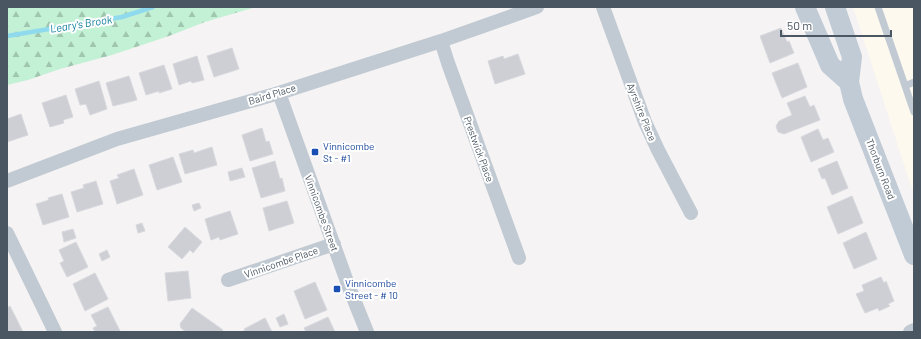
<svg xmlns="http://www.w3.org/2000/svg" width="921" height="339" font-family="Barlow,sans-serif">
<style>
.commercial{fill:#fdf9ef}
.forest{fill:url(#forest-firs)}
.lines{fill:none;stroke-linecap:round;stroke-linejoin:round}
.stream{stroke:#90daee;stroke-width:4.5}
.building{fill:#cdcfd5;stroke:#d7d9de}
.lane{stroke:#c1cad2;stroke-width:7}
.street{stroke:#c1cad2;stroke-width:14}
.secondary{stroke:#c1cbd6;stroke-width:20}
.transit-dot{fill:#1a4fb4;stroke:#fff;stroke-width:1.5}
.labels{text-anchor:middle;stroke-width:4;stroke-linejoin:round;paint-order:stroke}
.street-label{font-size:10px;fill:#4a5661;stroke:#fff}
.transit-label{font-size:10px;fill:#164399;stroke:#fff;text-anchor:start}
.water-label{font-size:11px;font-style:italic;fill:#0c7c9b;stroke:#fff}
</style>
<defs>
<pattern id="forest-firs" width="22" height="20" patternUnits="userSpaceOnUse"><rect width="22" height="20" fill="#c3f1d5"/><path d="M5 1l3.5 6h-7zM16 11l3.5 6h-7z" fill="#a0c6b0"/></pattern>
</defs>
<rect width="100%" height="100%" fill="#f5f3f3"/>
<path class="commercial" d="M853,7h61v187l-5,-14z"/>
<path class="forest" d="M7,7h249l-51,15 -36,14 -57,19 -52,14 -32,11 -21,5z"/>
<g class="lines">
<path class="stream" d="M7,36l115,-19 31,-10"/>
</g>
<path class="building" d="M781,28l6,14 2,-1 5,12 -24,10 -10,-27z
M232,48l7,21 -25,8 -7,-21z
M518,54l7,20 -30,10 -7,-23 15,-5 1,3z
M197,56l7,24 -12,3 -1,-2 -12,4 -6,-21z
M798,63l9,24 -25,11 -10,-25z
M164,65l8,24 -13,4v-2l-13,4 -7,-22z
M129,76l8,24 -24,6 -7,-23z
M99,81l8,28 -17,6 -4,-11 -6,1 -5,-16z
M66,95l7,22 -10,3 1,3 -14,4 -8,-24z
M805,96l5,11 4,-2 6,15 -36,14 -6,-2 -2,-6 3,-5 13,-6 -5,-12z
M21,114l7,21 -21,7v-23z
M262,128l4,14 3,-1 4,13 -23,7 -8,-26z
M818,129l5,11 5,-2 6,14 -23,10 -10,-25z
M212,147l5,18 -32,9 -6,-20 14,-4 1,3z
M173,157l9,25 -25,8 -8,-25z
M275,161l5,18 2,-1 3,13 -24,7 -9,-30z
M837,161l11,27 -16,7 -7,-17 -3,1 -4,-10z
M242,168l3,9 -15,4 -2,-9z
M134,169l9,26 -26,9 -7,-23 9,-3 -2,-3z
M96,181l7,23 -26,8 -6,-20 13,-4 -1,-3z
M62,194l7,23 -26,8 -7,-21 13,-4 -1,-2z
M852,196l11,27 -25,11 -11,-27z
M287,201l7,22 -25,8 -6,-23z
M199,203l2,5 -7,3 -2,-6z
M230,211l8,23 -18,6 -1,-3 -8,3 -6,-21z
M142,223l3,8 -7,2 -2,-8z
M185,227l17,15 -9,11 -3,-3 -8,9 -14,-12z
M73,229l3,9 -12,4 -2,-10z
M866,232l11,27 -23,10 -11,-26z
M76,242l12,25 -21,10 -7,-14 4,-2 -5,-11z
M107,250l3,7 -8,4 -3,-7z
M188,271l3,27 -23,3 -3,-28z
M95,273l13,26 -23,12 -12,-27z
M881,277l3,6 2,-2 8,20 -6,3 2,2 -11,5 -1,-3 -13,5 -9,-19 8,-3 -2,-6z
M315,282l12,28 -22,9 -11,-28z
M10,306l13,26h-16v-24z
M108,307l12,24 -2,1h-23l-2,-4 4,-2 -6,-11z
M192,308l31,22 -2,2h-35l-5,-4 -1,-4z
M284,314l4,10 -8,3 -4,-9z
M328,317l7,15h-29l-2,-4z
M265,318l7,14h-30l3,-2 -1,-1z"/>
<g class="lines">
<path class="lane" d="M878,7l36,105
M905,86l9,-4"/>
<path class="street" d="M603,7l42,115 13,28 33,63
M441,41l7,22 71,195
M279,93l71,197 17,42
M7,181l110,-42 162,-46 162,-52 96,-34
M7,233l48,99
M228,280l106,-36
M910,332l4,-2"/>
<path class="secondary" d="M805,7l25,58 19,17
M835,7l17,50 -3,25 4,17 61,156"/>
</g>
<g class="transit-dot">
<rect x="311" y="148" width="8" height="8" rx="2"/>
<rect x="333" y="285" width="8" height="8" rx="2"/>
</g>
<g class="labels">
<g class="street-label">
<text transform="translate(272 94) rotate(-17)" y="4">Baird Place</text>
<text transform="translate(642 112) rotate(68)" y="4">Ayrshire Place</text>
<text transform="translate(479 149) rotate(70)" y="4">Prestwick Place</text>
<text transform="translate(881 169) rotate(69)" y="4">Thorburn Road</text>
<text transform="translate(322 213) rotate(70)" y="4">Vinnicombe Street</text>
<text transform="translate(281 262) rotate(-19)" y="4">Vinnicombe Place</text>
</g>
<g class="transit-label">
<text x="323" y="150">Vinnicombe<tspan x="323" dy="12">St - #1</tspan></text>
<text x="345" y="287">Vinnicombe<tspan x="345" dy="12">Street - # 10</tspan></text>
</g>
<g class="water-label">
<text transform="translate(81 24) rotate(-9)" y="4">Leary's Brook</text>
</g>
</g>
<rect width="921" height="339" fill="none" stroke="#4a5661" stroke-width="16"/>
<path d="M781 30v6h110v-6" fill="none" stroke="#4a5661" stroke-width="2"/>
<text x="787" y="30" font-size="12" fill="#4a5661" stroke="#ffffff" stroke-width="3" paint-order="stroke">50 m</text>
</svg>
